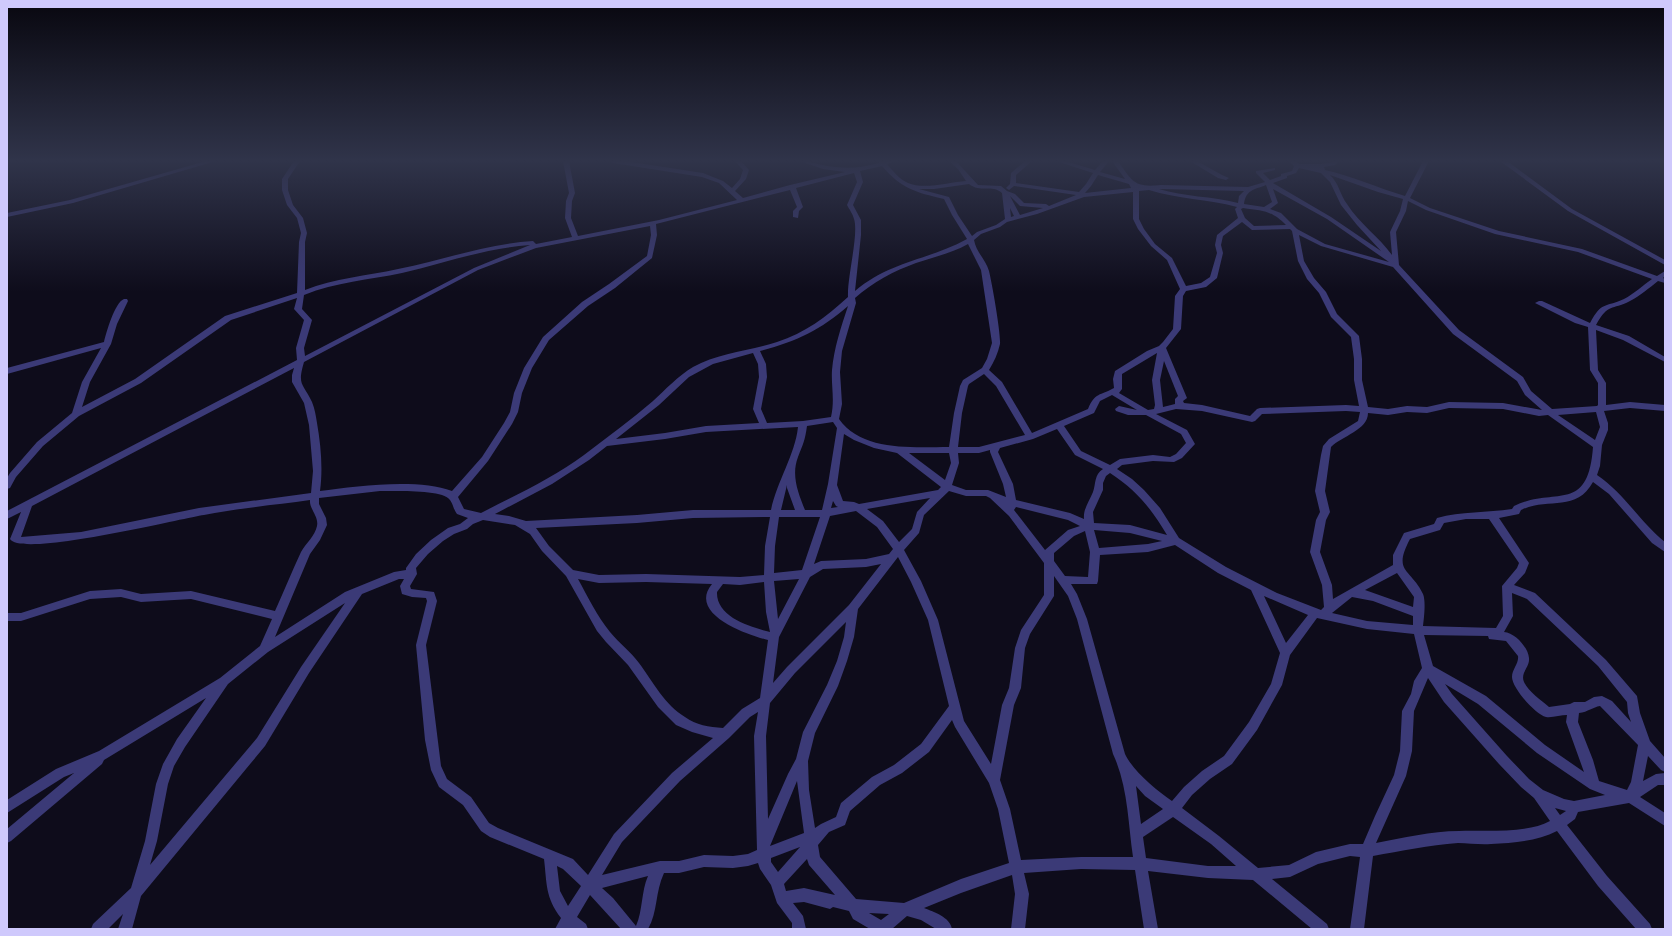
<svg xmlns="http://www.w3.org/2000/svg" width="1672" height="936" font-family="Helvetica,sans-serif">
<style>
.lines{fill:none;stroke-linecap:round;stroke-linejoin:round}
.minor{fill:#3b3a77;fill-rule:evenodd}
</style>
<rect width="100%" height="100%" fill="#0e0c1b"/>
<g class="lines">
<path class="minor" d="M206,161h10l-143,42 -66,14v-4l63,-13z
M294,161h6l-12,18v11l5,15 10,13 4,15 -2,9v48c29,-12 62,-14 93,-21 45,-9 88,-25 135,-28l3,3 36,-7 -7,-19 1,-17 3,-8 -6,-32h6l6,32 -3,8 -1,17 7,18 81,-16 78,-20 -18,-17 -17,-6 -89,-14 -3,-2h15l78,12 20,8 9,7 8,-9 3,-9 -8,-9h6l8,9 -3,9 -11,12 8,7 47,-13 55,-13 -22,-3 -23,-8c10,0 19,4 28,5 20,3 32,2 51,-3l-1,-2h17l-8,3c6,7 13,16 21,19 16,7 42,-1 58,-2l-8,-12 -9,-8h7l22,24 23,1 6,5 8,3 9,9 22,1 3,2 27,-11 -62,-9 -5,4 -3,-2 4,-4 1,-11 14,-12h7l-16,14v8l63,9 7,-8 7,-11 -37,-12h9l30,9 8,-9h6l-9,11 25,7 -13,-18h6c14,20 16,27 43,24l87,2 17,-5 -9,-9v-2l19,-3v2l-12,3 7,7 11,-4v-2l11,-3 2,-5 -5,-5h6l4,3h22l18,-3 -4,4 -11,2 1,3c27,6 53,18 80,26l18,-35h6l-19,37 20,10 69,23 83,18 75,27 8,-5v5l-2,2 2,1v4l-7,-2c-9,7 -18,15 -28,20 -19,10 -21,1 -34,24l33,11 36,21v5l-42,-22 -27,-10 2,40 8,13v22l24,-3 35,3v6l-35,-3 -26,3 4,12v7l-6,15 -2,21 -3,9c27,18 43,47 68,67v10l-13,-9 -43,-49 -16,-12c-17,31 -46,15 -72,28l-2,4 -20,4 30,45 -4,10 -11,12 21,8 71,67 31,36 3,17 10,28 15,17v14l-4,-2 -13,-14 -5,25 13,-7 9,-1v12h-7l-18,12 25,16v13l-36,-23 -51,9 -3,7 -8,6 40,51 43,48 2,5h-16l-38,-43 -41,-55c-19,10 -44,12 -66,13 -11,1 -22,-1 -33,-1 -29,2 -57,8 -85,13l-9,73h-14l10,-72 -10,-1 -32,8 -28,13 -18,2 55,45 2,5h-17l-59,-49 -45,-2 -60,-7 10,58h-14l-9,-59 -54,-1 -57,4 5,21 -4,35h-14l4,-35 -3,-19 -51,18 -37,15c10,4 26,9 28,21h-16l-15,-9 -14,-4 -15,13h-22l-17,-10 -4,-8 -16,-4 -3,2 -26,-7 -11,1 10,13 3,13h-14v-6l-15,-20 -6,-18 -11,-16 -2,-6 -10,3 -15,2 -29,-1 -25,6h-15c-9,19 -6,39 -16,56h-27l-31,-34 -13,22 9,7 2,5h-33l6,-11c-16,-21 -14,-34 -17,-59l-54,-22 -9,-6 -18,-26 -24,-18 -8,-17 -6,-30 -9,-95 11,-44 -1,-3 -14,-1 -10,-3 -2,-8 4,-7h-5l-37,15 -53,79 -44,73 -124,150 -9,33h-14l5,-15 -15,15h-17l2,-5 38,-36 14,-47 11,-57 7,-20 14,-25 29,-41 -102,62 -2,4 -91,77 -4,2v-14l67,-56 -10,4 -57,36v-13l49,-31 43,-18 121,-73 40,-32 12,-27 -81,-20 -50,3 -20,-5 -31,2 -69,22h-14v-8h14l69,-22 31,-2 20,5 50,-3 84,20c9,-20 17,-40 26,-59 5,-9 14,-16 16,-26 2,-10 -8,-17 -7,-26 -35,5 -71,8 -106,15 -26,4 -183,43 -194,24l11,-27 -14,7v-8l290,-151 -1,-12 8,-28 -10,-11 3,-11 -66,22 -90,63 -62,33 -36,30 -27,31 -6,11 -3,1v-11l3,-5 27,-31 35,-29 10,-31 19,-34 -94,26v-6l97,-26c2,-9 11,-40 20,-43h3l1,2 -11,23 -6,20 -21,38 -8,25 53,-28 90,-63 72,-23 2,-51 2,-9 -4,-15 -10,-13 -5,-15v-11zM882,166c20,23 33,26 62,33l8,16 15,24c-38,21 -77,22 -112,52l6,-56v-15l-8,-15 10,-23 -3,-11zM1299,168l22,5 9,9 11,23 16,20 24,26 -50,-34 -58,-34 14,-5v-2l9,-3zM854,173l3,9 -10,23c2,4 6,9 7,14 5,15 -7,58 -6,78 -22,20 -43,36 -71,45 -28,9 -59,11 -84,25 -15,9 -27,22 -40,34 -22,19 -46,36 -69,54 -31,23 -68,40 -103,58l-17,-4 -6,-12 30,-36 24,-37 6,-12 4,-19 10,-25 17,-28 39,-34 27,-18 37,-30 5,-23 -1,-11 134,-34 7,17 -4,4v6l5,1 1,-7 4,-4 -7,-19zM1098,175l31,9 2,4 -46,5 6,-7zM1330,175l48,17 25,7 -3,12 -10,21 2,23c-13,-18 -33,-32 -45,-51 -7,-9 -8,-21 -17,-29zM969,184c11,9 23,0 33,9l3,26 -9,6 -19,7 -5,4 -14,-21 -9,-18 -30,-8h15zM1266,185l6,17 -8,5 -20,-3c2,-14 9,-14 22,-19zM1159,189h2l83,2 -5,5 -1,7c-26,-7 -54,-6 -79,-14zM1273,189l54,30 62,43 -64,-18 -28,-15 -16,-16 -11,-4 8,-6zM1149,190c28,9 59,9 88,17l-2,2 3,9 -21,17 -2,10 2,8 -7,24 -9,6 -15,3 -14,-28 -17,-14 -11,-15 -5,-10v-28zM1133,192v27l5,10 13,17 16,14 13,29 -5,7 -2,33 -10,13 -4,4 -12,5 -32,20 -2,8 1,9c-14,8 -19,4 -26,21l-56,24 -30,-51 -13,-12c5,-8 9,-17 11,-26 1,-10 -8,-61 -11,-73 -3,-11 -13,-19 -15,-31l7,-6 19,-7 7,-5 30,-8 47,-17zM1010,196l10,10 23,2 -23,7zM1408,201l18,9 69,24 83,18 74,27c-9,6 -18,15 -28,20 -20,9 -22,2 -34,24l-48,-22h-3l-4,2 40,20 13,4 2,43 8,13v22l-1,1 -45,3 -21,-18 -8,-14 -64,-47 -60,-65 -3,-33 10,-21zM1010,208l4,8 -3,1zM1243,208c20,3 28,2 43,17l-32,1 -9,-8 -4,-9zM1242,222l10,8 38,-1 2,2 6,30 9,18 12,14 12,24 20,20 3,22v21l5,26 -13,-1 -86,3 -3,1 -7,7 -48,-11 -18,-2 -1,-2 4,-3 -21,-50 15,-19 2,-33 3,-5 20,-4 11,-9 6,-25 -2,-8 2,-9zM650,226l1,9 -4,21 -38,28 -27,18 -39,35 -19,31 -10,25 -4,19 -6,11 -22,34 -30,34c-34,-13 -96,-5 -132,0 3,-22 1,-45 -3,-68 -1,-6 -2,-14 -5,-21 -9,-19 -15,-16 -8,-40l174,-92 58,-22zM1299,235l22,11 72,21 60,67 64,47 8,14 17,15 -39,-7 -54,-1 -22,5 -20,-1 -19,3 -20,-2 -6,-27v-21l-3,-23 -22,-22 -11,-22 -12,-14 -10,-17zM968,244l13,26 11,73 -5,16 -5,9 -19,12 -3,6 -6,27 -5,34c-35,0 -87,5 -110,-28l3,-15 -2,-32 2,-21 14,-48 -1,-5c18,-16 39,-27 61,-35 18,-6 36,-10 52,-19zM530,245l-56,23 -169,88 -1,-8 8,-28 -10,-11 2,-14c32,-13 65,-15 98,-22 43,-10 84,-25 128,-28zM848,306c-7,21 -14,42 -16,64 -1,16 3,30 -1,47l-28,4 -36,2 -6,-14 6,-32 -1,-13 -6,-13c35,-9 61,-21 88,-45zM753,353l5,11 1,13 -6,32 6,14 -53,3 -41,7 -49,6 43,-34 30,-28 24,-13zM1157,353l-5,27 3,25 -1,4 -6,1 -29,-17 3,-4v-15zM1164,361l14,35 -3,3v5l-12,3 -3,-27zM294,368l-2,7v7l12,21 5,22 4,46 -2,22 -112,15 -118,24 -60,5 11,-31zM984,374l12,12 29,49 -46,12h-21l4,-34 6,-27 1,-2zM1112,395l25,15 -18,-4 -4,3 1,2 12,4h18l35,19 5,9 -10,11 -6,3 -17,-2 -33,4 -10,6 -29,-14 -17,-25 30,-13 6,-12zM1449,408l54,1 36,7 9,-1 45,32c-5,68 -38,39 -79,59l-2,3c-25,4 -51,2 -75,9l-3,6 -30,9 -11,22v10l-60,34 -1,-14 -12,-33 6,-32 4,-8 -5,-21 6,-44c11,-11 37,-17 37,-34l20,2 19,-3 20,1zM1176,409l26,2 50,11 3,-1 7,-7 84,-3 14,1 -2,9 -29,18 -6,7 -2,9 -6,36 5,21 -4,8 -6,32 12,33 2,22 -3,3 -44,-17 -51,-26 -47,-29 -19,-30 -16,-18 -12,-11 -15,-10 5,-4 31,-4 21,1 8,-4 13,-14 -8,-14 -31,-16zM1596,412l4,15 -5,13 -37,-25zM833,422l4,6 -9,56 -6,26h-17c-7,-17 -14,-35 -7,-53 5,-13 7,-16 9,-31zM798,427c-3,28 -21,54 -27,83h-78l-56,5 -111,6 -17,-5 -14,-2 57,-30 37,-24 18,-14 58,-7 41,-7zM1057,429l18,26 28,14c-9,6 -7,14 -10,23 -4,10 -10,17 -9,27l-14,-6 -54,-13 -3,-16 -15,-32 2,-4 33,-9zM844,434l10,6 20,8 23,5 44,34 -3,3 -79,14 -5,-2 -11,-1 -6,-16zM990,450v2l13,32 3,13 -18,-7h-22l-14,-5 7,-22 -1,-10h21zM909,453h40l2,10 -6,17zM1110,473c26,17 41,35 57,62l-37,-10 -36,-2 -1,-11 10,-22v-7l3,-7zM787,485v3l8,22h-14zM380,491c13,0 60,-1 68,7 5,4 5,11 9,16l11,4 -8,6 -12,4 -17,12 -15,14 -10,14v2l-12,2 -49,20 -70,45 35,-83 10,-14 7,-15 -1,-7 -7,-14v-6zM949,491l17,5h20l4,2 19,18 35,47v32l-23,35 -6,18 -6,40 -7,17 -11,59 -27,-43 -26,-101 -17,-39 -17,-31 15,-17 5,-18zM930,498l-13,14 -5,17 -13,13 -16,-21 -16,-12zM833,501l3,5 2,1 -7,1zM1016,507l52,13 12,6 -12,4 -23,20 -31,-40zM856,511l21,16 16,22 -4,5 -23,5 -45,2 -7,3 16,-48zM770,517l-5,29 -1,29 -24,2 -94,-3 -47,1 -26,-5 -24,-24 -13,-18 101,-5 56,-5zM779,517h41l-18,53 -28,3 1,-27zM1466,519h23l30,44 -2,5 -15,18 1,30 -7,12 -73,-2c1,-8 3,-25 0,-32 -12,-26 -31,-21 -13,-55l30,-9 4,-7zM483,520l32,5 15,9 12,17 24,25 31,55 9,11 22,23 30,42 18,18 16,7 21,6 -41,35 -58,61 -26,41 -15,-16 -75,-31 -9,-5 -18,-26 -24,-18 -6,-13 -15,-121 11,-44 -3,-9 -23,-3 -1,-3 7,-12 -1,-6 12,-14 15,-13 11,-7 13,-5 6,-5zM1094,530l36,3 32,8 -14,3 -49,4zM1085,531l5,21 -2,25 -23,-1 -11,-15v-8l20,-17zM1175,545l43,28 33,17 29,63 -9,31 -22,38 -25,34 -22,15 -18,16 -12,14c-16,-11 -39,-30 -47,-47l-38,-135 -10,-25 -6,-10h26l1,-3 2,-26 48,-3zM898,557l13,25 17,38 21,86 -28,38 -27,21 -22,12 -31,26 -5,14 -15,7 -6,4 -6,-38 -1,-29 7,-28 23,-47 9,-25 7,-24 4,-28zM881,564l-32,41 -62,62 -14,16 6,-46 31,-60 13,-8 43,-2zM1397,573l17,24 -1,10 -48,-17zM1054,576l14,20 9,23 36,135c15,32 15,69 20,103h-52l-60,3 -11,-51 -10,-29 14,-75 7,-17 4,-40 5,-14 24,-38zM578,579l21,4 47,-1 66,2c-25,30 36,51 56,56l-8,58 -18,11 -19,19c-14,-1 -27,-3 -38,-11 -20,-12 -32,-35 -46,-54 -8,-11 -20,-20 -29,-31 -13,-16 -22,-35 -32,-53zM799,579l-21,40 -4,-38zM764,582l2,30 4,20c-20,-5 -54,-15 -53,-40l6,-8 17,1zM1512,593l15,6 71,67 29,36 1,11 3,9 -19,-21 -10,-5 -8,1 -9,5h-11l-4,2 -21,3c-8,-7 -20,-15 -25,-25 -4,-9 6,-15 5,-24 -1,-11 -14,-25 -25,-26l9,-16zM1264,596l44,19 -22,28zM1352,597l21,4 40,15v9l-46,-4 -35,-8zM345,603l-44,64 -44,71 -107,127 7,-24 11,-57 6,-18 11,-19 43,-63 40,-32zM1317,618l50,11 47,5 8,34 -8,13 -3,13 -9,17 -2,40 -6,24 -19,41 -12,28h-13l-34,8 -27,13 -31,3 -39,-32 -37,-28 10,-13 18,-16 22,-15 25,-34 25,-45 8,-30zM846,622l-2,15 -7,24 -10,24 -24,47 -7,27 -8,15 -20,45 -2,-83 4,-33 25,-30zM1424,635l64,1 1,3 17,2 12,15c1,8 -6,13 -6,21 0,11 23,37 34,40 6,1 15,-2 21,-2l-1,7 18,50 -39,-27 -59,-49 -53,-30zM1428,678l16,24 55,62 22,23 13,11 16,23c-24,13 -64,9 -91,10 -28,0 -56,7 -83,12l30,-67 6,-25 2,-40zM1445,684l33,20 59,49 53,36 15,6 -31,6 -10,-2 -21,-9 -14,-11 -22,-23 -55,-62zM1600,706l38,39 -7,37 -4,8 -28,-9 -6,-21 -15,-38 1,-9c9,-1 14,-6 21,-7zM758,712l-4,24 3,114 -9,4 -15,2 -29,-1 -25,6h-19l-58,14 20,-33 58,-61 49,-43 21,-21zM952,720l3,7 34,56 9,26 11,54 -48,16 -57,24 -48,-4 -36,-42 -2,-12 11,-13 16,-7 5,-14 30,-26 22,-12 27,-21zM797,781l7,52 -34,13zM1136,786l9,10 18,13 -22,15zM1555,808l11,3 -6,4zM1173,817l38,27 25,22h-28l-62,-8 -3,-21zM800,847l-22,25 -7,-10v-4zM807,859l2,6 26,30 -31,-7 -18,3 -2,-7zM557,866l6,3 18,17 -13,20 -8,-15zM648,876c-7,16 -5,34 -12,50l-23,-28 -11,-10zM869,913l20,1 -8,6z
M1190,161h7l25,14 7,3 -3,2 -8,-2z
M1500,161h7l65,48 93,51v5l-97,-54z"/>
</g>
<linearGradient id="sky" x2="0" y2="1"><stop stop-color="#08070f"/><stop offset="0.55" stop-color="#30344a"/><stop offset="1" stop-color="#30344a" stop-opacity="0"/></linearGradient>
<rect width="1672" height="292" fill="url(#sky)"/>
<rect width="1672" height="936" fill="none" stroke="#cfc9fc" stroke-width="16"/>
</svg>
